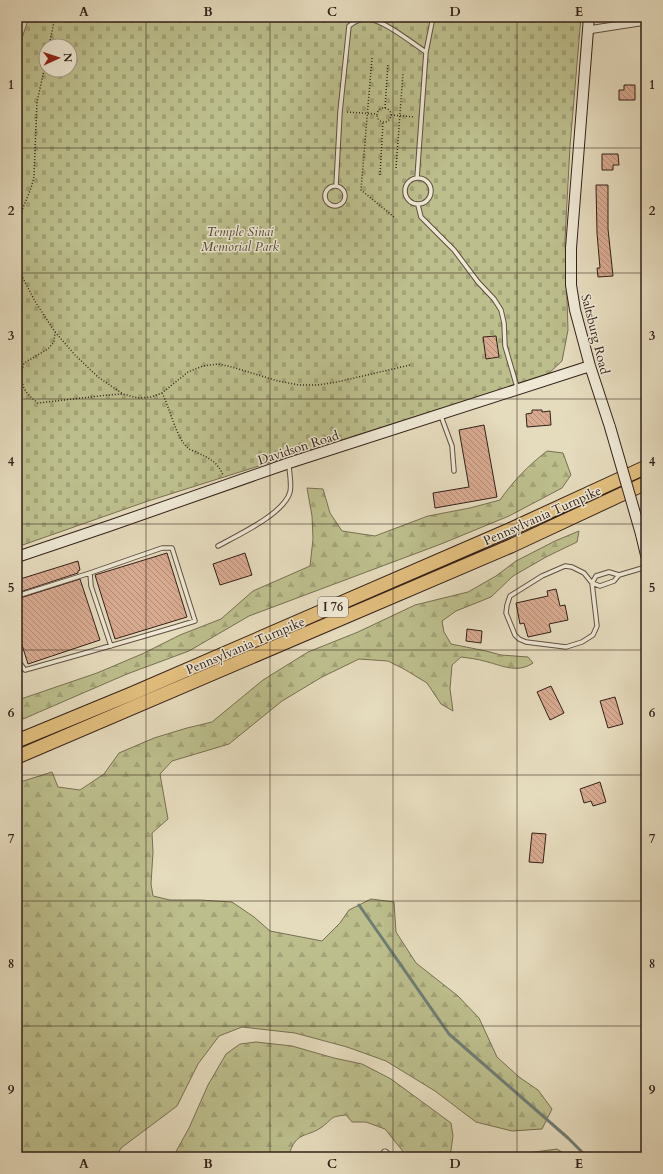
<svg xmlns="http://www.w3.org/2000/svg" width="663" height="1174" font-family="Cardo,serif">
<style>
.forest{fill:url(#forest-firs);stroke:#786f52}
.cemetery{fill:url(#cemetery-stones);stroke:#786f52;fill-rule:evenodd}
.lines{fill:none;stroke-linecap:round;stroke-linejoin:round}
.stream{stroke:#6f7d75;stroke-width:3}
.building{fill:url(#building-back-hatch);stroke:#342019}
.lane-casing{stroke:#604f42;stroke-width:5.5}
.street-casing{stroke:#604f42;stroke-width:9}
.secondary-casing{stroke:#342019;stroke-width:12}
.highway-casing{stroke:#342019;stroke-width:15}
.path{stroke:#342019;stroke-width:1.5;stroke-dasharray:1 2;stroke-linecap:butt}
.lane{stroke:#eee8d4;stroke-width:3.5}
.street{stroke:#eee8d4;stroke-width:7}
.secondary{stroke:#eee8d4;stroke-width:10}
.highway{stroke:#e2be7e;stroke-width:13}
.secondary-bridge-casing{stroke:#342019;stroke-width:12;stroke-linecap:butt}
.secondary-bridge{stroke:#eee8d4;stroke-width:10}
.grid{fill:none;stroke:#342019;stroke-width:1;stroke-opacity:0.55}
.labels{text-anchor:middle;stroke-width:3;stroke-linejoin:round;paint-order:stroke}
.shield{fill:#eee8d4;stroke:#6c5c51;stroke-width:1}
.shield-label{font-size:12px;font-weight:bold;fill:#342019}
.park-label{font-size:13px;font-style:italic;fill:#564836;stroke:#eee8d4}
.street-label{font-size:13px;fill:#342019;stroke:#eee8d4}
.neatline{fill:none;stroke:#342019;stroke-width:1.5}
.grid-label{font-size:13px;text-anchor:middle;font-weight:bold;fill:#342019}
</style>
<defs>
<pattern id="forest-firs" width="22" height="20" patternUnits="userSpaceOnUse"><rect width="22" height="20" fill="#bcbe8c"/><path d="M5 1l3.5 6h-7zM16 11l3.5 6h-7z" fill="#a2a378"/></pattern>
<pattern id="cemetery-stones" width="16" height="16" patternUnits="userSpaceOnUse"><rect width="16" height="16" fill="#bcbe8c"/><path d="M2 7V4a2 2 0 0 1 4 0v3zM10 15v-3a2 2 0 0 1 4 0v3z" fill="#a2a378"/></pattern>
<pattern id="building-back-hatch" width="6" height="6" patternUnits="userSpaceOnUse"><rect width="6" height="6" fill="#d8aa90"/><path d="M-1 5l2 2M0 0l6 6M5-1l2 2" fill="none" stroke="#b08a75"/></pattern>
</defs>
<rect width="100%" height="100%" fill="#e5dbbd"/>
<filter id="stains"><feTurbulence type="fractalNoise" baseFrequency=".005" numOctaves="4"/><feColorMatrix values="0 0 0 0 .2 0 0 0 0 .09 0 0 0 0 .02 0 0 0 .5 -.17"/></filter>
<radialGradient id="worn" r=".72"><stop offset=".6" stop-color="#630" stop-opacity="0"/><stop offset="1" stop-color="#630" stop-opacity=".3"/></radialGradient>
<path class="forest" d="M547,451l16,2 8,22 -9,13 -53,28 -68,28 -192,72 -60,35 -62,23 -104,45 -5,-19 79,-27 45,-19 38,-19 41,-16 32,-28 57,-25 3,-27 -1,-23 -5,-28 16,1 7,24 12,18 33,5 53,-20 42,-8 30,-8c14,-20 28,-34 47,-49z
M579,531l-2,11 -31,15 -33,19 -22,21 -35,14 -14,10 2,11 7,12 35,7 15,4 27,2 5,6c-16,11 -32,2 -49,-2 -7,-2 -15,-3 -23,-4l-9,8 -2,24 3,22 -12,-7 -14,-21 -23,-14 -16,-8 -29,-2 -37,18 -40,24 -53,43 -57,17 -12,13 8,45 -16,14 1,19 -2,32 2,12 17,4h30l32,2 22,15 16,14 52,10 18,-18 9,-13 22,-11 23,3 2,30 20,31 42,33 21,22 18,39 22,20 19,13 14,19 -10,20 -30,2 -36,-9 -41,-31 -49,-30 -39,-14 -52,-14 -53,-6 -23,9 -21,28 -21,42 -56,42 -5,9h-99v-374l35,-11 6,15 22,3 24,-16 15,-21 35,-15 33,-10 25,-6 51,-42 45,-28 50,-20 57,-27 53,-13 28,-16 20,-15 39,-20z
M256,1042l36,4 42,12 28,6 29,15 60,44 2,13 -3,21h-46l-2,-7 -17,-21 -19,-7h-14l-6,-7c-17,2 -11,2 -24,12 -16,11 -26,4 -33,28l1,2h-117l16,-29 19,-43 18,-31 14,-10z
M557,1149l13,8h-54l4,-3z"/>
<path class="cemetery" d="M29,17h552l-11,129 -5,93 3,91 -6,31 -15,14 -399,126 -131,46v-494zM46,46h24v24h-24z"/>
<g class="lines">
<path class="stream" d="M359,905l90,129 119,104 19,19"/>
</g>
<path class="building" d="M624,85h11v15h-16v-10h5z
M602,154h16l1,11h-6v5h-11z
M596,185h12v44l5,47 -15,1 -1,-9h3l-3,-35z
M496,336l3,21 -13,2 -3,-22z
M532,410h10v2l8,-1 1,14 -24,2 -1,-13 6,-1z
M484,425l13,72 -62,11 -2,-15 36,-6 -10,-57z
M167,553l20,64 -72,22 -20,-64z
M245,553l7,22 -32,10 -7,-21z
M78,561l2,9 -2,1v2l-61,20v-13z
M80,579l20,61 -72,24 -11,-35v-30z
M556,589l4,17 5,-1 3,15 -19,4 2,8 -23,5 -4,-14 -4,1 -4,-21 32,-7 -1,-5z
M467,629l15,2 -1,12 -15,-2z
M551,686l13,27 -14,7 -13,-28z
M615,697l8,27 -15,4 -8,-27z
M600,782l6,20 -13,4 -2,-5 -7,2 -4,-14z
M532,833l14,1 -3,29 -14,-1z"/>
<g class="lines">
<g class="lane-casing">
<path id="lane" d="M405 191a13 13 0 1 1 26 0a13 13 0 1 1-26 0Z
M417,178l9,-126 7,-35
M325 196a10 10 0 1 1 20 0a10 10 0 1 1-20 0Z
M336,186l4,-74 9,-86c6,-5 12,-8 20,-7 16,2 43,24 57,33
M418,205l3,12 33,33 24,32 16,17 7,11 3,13 1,23 12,41
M441,416l11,30 2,25
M218,546c20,-11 66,-32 72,-54 2,-8 -1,-20 -1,-28
M619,575l-5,6 -14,5 -8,-3 -8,-10 -12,-6 -7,-1 -23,10 -32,20 -3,9 -1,8 9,22 4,4 7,3 40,5 16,-5 11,-7 4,-9 -5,-43 4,-7 13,-4 10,3 27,-8
M17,596l73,-23
M17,658l2,4 6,8c57,-16 114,-32 170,-49l-23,-73h-10l-72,25 1,13 20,60"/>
</g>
<g class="street-casing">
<path id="street" d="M588,30l58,-9
M385,1153l4,4"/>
</g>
<g class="secondary-casing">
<path id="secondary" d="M589,17l-18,231v37l4,25 15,56 20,61
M641,534l5,21
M17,557l92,-31 180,-63 301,-97"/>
</g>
<g class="highway-casing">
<path id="highway" d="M17,741l114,-47 376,-163 139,-64
M17,757l494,-211 135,-63"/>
</g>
<path class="path" d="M49,46l6,-29
M372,58l-11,132 33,27
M377 115a7 7 0 1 1 14 0a7 7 0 1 1-14 0Z
M385,108l3,-44
M347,112l30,2
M391,115l24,2
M396,168l7,-95
M380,175l3,-53
M17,223l14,-35 3,-11 3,-75 9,-41
M17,267l19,36 19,29 -1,10 -6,7 -24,14c-6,19 -1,29 14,40l70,-8 15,-1 15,4 13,-1 11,-4 26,-21 15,-6 15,-2 14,3 46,14 21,4h19l19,-3 73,-17
M55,332l20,23 23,22 25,17
M162,393c8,15 14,45 26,55 2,2 6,3 8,4 14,7 21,9 27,23"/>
<use href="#lane" class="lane"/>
<use href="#street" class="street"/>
<use href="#secondary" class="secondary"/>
<use href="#highway" class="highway"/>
<g class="secondary-bridge-casing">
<path id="secondary-bridge" d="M610,427l31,107"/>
</g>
<use href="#secondary-bridge" class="secondary-bridge"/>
</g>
<path class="grid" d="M146,17v1140M270,17v1140M393,17v1140M517,17v1140M17,148h629M17,273h629M17,399h629M17,524h629M17,650h629M17,775h629M17,901h629M17,1026h629"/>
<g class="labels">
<rect class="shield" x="318" y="597" width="30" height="20" rx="3"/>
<g class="shield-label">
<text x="333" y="611">I 76</text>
</g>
<g class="park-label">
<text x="240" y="236">Temple Sinai<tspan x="240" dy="15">Memorial Park</tspan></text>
</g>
<g class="street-label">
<text transform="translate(596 334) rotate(76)" y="5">Saltsburg Road</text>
<text transform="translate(298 447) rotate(-18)" y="5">Davidson Road</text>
<text transform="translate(542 515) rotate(-24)" y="5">Pennsylvania Turnpike</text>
<text transform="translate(245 645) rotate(-23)" y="5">Pennsylvania Turnpike</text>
</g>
</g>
<rect width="663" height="1174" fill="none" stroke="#e5dbbd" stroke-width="44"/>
<g transform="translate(58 58) rotate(87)"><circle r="19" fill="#eee8d4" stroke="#a49889"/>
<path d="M0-3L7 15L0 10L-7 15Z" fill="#8f2418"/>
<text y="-6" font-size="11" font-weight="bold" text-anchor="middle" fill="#342019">N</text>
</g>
<rect x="22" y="22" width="619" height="1130" class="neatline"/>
<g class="grid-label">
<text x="84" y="16">A</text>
<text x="208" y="16">B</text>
<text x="332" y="16">C</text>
<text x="455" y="16">D</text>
<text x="579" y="16">E</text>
<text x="11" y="89">1</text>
<text x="652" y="89">1</text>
<text x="11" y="215">2</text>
<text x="652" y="215">2</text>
<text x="11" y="340">3</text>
<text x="652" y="340">3</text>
<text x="11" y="466">4</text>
<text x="652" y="466">4</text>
<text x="11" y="592">5</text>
<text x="652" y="592">5</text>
<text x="11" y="717">6</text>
<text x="652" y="717">6</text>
<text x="11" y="843">7</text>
<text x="652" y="843">7</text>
<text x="11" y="968">8</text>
<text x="652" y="968">8</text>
<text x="11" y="1094">9</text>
<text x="652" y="1094">9</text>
<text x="84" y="1168">A</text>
<text x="208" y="1168">B</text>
<text x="332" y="1168">C</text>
<text x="455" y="1168">D</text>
<text x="579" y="1168">E</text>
</g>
<rect width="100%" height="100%" filter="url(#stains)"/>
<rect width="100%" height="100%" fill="url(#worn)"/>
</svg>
